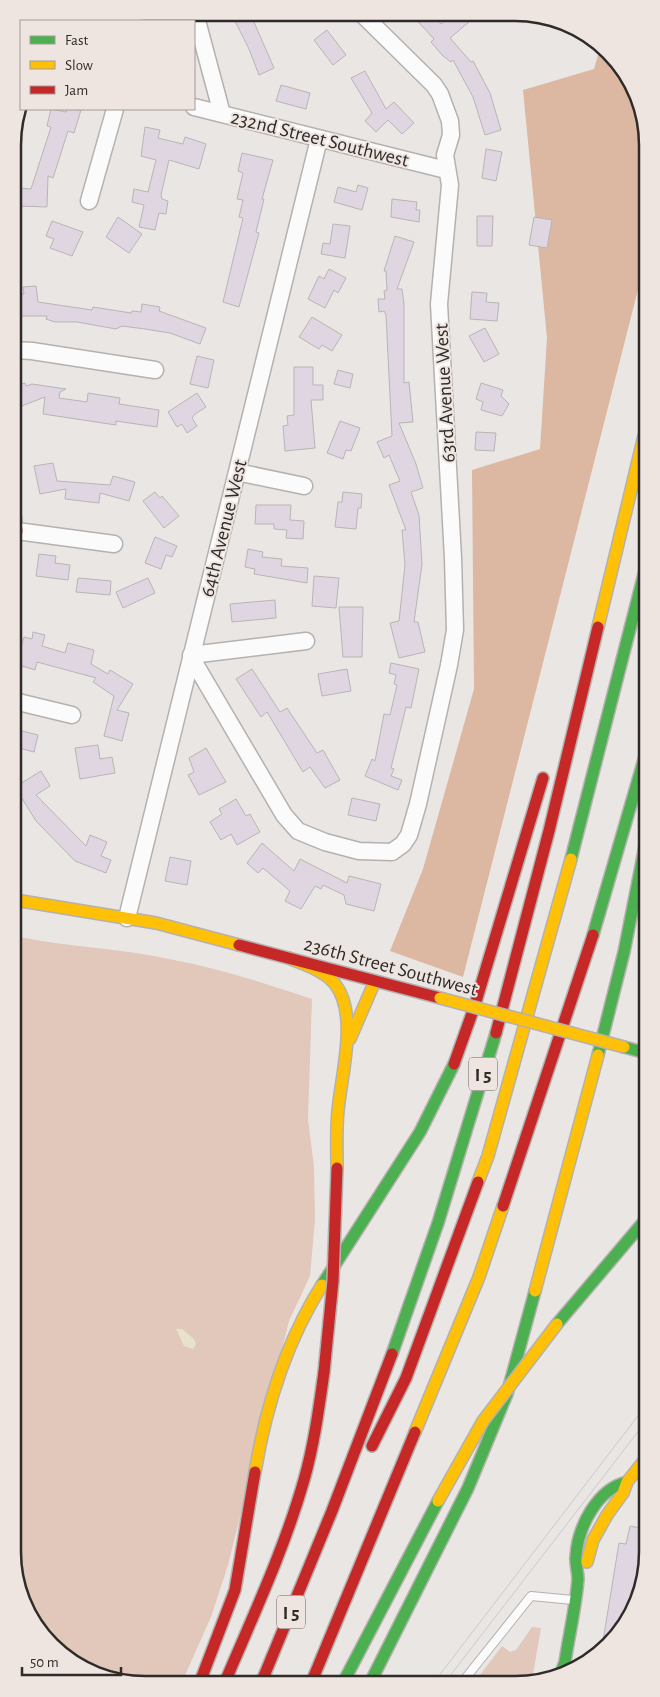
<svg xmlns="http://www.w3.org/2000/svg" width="660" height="1697" font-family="'Alegreya Sans',sans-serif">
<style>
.green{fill:#e1c8ba}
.forest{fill:#dcb7a1}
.sand{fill:#e8e2cc}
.building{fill:#dfd6e1;stroke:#b7b5b5}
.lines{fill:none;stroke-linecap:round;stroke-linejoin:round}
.lane-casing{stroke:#b4b1af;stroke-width:10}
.street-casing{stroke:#b4b1af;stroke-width:19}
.fast-casing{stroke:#b4b1af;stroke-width:14}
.slow-casing{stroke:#b4b1af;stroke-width:14}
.jam-casing{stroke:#b4b1af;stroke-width:14}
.lane{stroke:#fcfbfb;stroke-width:8}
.street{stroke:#fcfbfb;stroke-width:16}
.fast{stroke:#4caf50;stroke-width:11}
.slow{stroke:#ffc107;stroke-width:11}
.jam{stroke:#c62828;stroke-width:11}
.tram{stroke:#cbc9c9;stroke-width:1}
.slow-bridge-casing{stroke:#b4b1af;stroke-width:14;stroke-linecap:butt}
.jam-bridge-casing{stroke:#b4b1af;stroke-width:14;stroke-linecap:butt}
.slow-bridge{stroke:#ffc107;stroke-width:11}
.jam-bridge{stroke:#c62828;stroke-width:11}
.labels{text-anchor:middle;stroke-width:4;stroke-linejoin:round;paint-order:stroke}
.shield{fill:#eee5e0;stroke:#686360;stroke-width:1}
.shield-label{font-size:19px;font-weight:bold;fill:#2e2b29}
.street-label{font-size:20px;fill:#2e2b29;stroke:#eee5e0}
.rim{fill:none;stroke:#2e2b29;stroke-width:2.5}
</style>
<rect width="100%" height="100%" fill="#eae6e4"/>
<path class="green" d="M15,936c51,11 103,12 154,23 49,9 96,24 143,40l-4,120 6,48 1,53 -5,56 -21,45 -61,244 -17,52 -29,65h-63l-62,-31 -40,-65z
M532,1627l9,1 -9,52h-56l26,-34 8,6 6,-2z"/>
<path class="forest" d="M601,45l42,66 1,155 -181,711 -73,-26 33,-82 51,-180 -2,-219 68,-21 7,-111 -24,-248 71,-21z"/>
<path class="sand" d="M176,1329h6l12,10 2,5 -3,5 -9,-3z"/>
<path class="building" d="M231,13h19l24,55 -15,7 -10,-26z
M411,14h21l9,10 13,-10h9l6,8 -19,16 21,24 2,-1 17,32 11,37 -16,5 -12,-38 -20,-37 -2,2 -8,-6 -12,-14 3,-3z
M327,30l19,25 -13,10 -19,-25z
M365,71l21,38 8,-7 20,21 -12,11 -14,-14 -12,12 -11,-11 7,-8 -21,-35z
M281,85l29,8 -4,16 -30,-8z
M51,109l15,3 1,-3 14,1 -7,23 -6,-2 -15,47 -5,-2 -1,31 -29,-1v-18l13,1 20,-62 -4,-1z
M145,127l15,3 -2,8 25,6 2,-7 21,7 -7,25 -30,-9 -8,35 1,4 6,2 -2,13 -7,-1 -4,17 -16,-3 5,-22 -12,-3 2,-13 14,3 8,-32 -15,-4z
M486,149l16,3 -6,29 -14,-3z
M242,153l31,7 -11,39h2l-8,33 3,1 -20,74 -16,-5 20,-84 -4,-1 4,-17 -6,-1 6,-26 -5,-2z
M358,185l10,3 -6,22 -28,-8 4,-15 18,5z
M392,199l25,3 -1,8h4l-1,12 -28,-5z
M477,216h16l-1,30h-15z
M118,217l24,17 -13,19 -23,-16z
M534,217l18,3 -5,28 -18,-3z
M52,221l31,11 -11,24 -22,-8 4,-9 -8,-3z
M333,224l17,2 -5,32 -24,-4 2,-11 7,1z
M395,236l19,6 -17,47h5l2,15v79l5,-1 4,40 -14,1 17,41 7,24 -12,4 8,23 3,49 -8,58h4l7,30 -26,6 -9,-35 9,-2 6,-56 -3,-35h4l-17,-45 11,-4 -11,-26 -5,3 -7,-16 15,-6 -6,-121 -2,-4 -5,1 -1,-13h7l-1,-8 3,-1 -1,-19h-2z
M329,269l17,9 -8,15 -4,-3 -9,18 -17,-9 11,-23 5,3z
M36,286l2,16 54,8 1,-3 38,6 1,-2 9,1 1,-8 18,3 -1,4 47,17 -6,16 -30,-11 -25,-4 -23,-3 -6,3 -39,-7h-22l-9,-3 1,-3h-30l-1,-4 -3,1v-18l11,-1 -1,-7z
M472,292l15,1 -1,9 13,1 -2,18 -27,-2z
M312,317l30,18 -10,16 -10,-6 -3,4 -20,-12z
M485,328l14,26 -15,8 -15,-26z
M197,356l17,4 -6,28 -18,-4z
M294,367h19v18h10v15h-12l4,48 -30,3 -2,-25 5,-1 -1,-9 7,-1z
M338,370l15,4 -3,14 -16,-4z
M25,383l1,3 6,-2 34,5 -6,3 -1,6 28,4 1,-9 32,5 -1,6 40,6 -2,17 -41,-6v4l-73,-11 2,-17 -31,12v-22z
M481,383l22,7 -2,6 8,8 -7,12 -21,-6 2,-8 -7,-3z
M197,393l9,14 -11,7 -3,4 5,8 -10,7 -5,-9 -5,3 -9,-15z
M340,421l20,7 -9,23 -5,-1 -3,9 -16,-6z
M476,432l20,1 -2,18 -19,-1z
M53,463l4,18 53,4 3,-9 22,6 -6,19 -29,-8 -1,10 -34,-4 1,-10 -26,5 -6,-28z
M155,492l5,6 2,-2 17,20 -15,12 -21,-27z
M343,492l19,2 -1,14h-3l-2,21 -21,-2 3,-25h4z
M256,505h35l-1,15 14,1 -1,18 -17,-1 1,-8 -13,-1v-5h-19z
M155,537l22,9 -5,11 -6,-2 -5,14 -16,-6z
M248,549l15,3 -1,5 20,2 -1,7 27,2 -1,15 -53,-9 1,-5 -10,-2z
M39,554l17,2 -1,7 15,2 -2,15 -32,-4z
M314,576l25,2 -3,30 -24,-2z
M78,578l33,3 -1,14 -34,-3z
M148,578l7,15 -32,15 -7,-16z
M275,600l1,18 -44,4 -2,-18z
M339,607h24l-1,50h-19z
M33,632l12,3 -3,11 23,7 3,-10 26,7 -3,14 17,10 2,-4 23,14 -16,26 12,3 -7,28 -18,-5 10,-40 -21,-14 3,-4 -59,-16 -2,8 -19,-6 8,-27 8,2z
M391,663l28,6 -8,39 -5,-1 -15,61 3,1 -3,7 11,4 -4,10 -33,-14 7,-17 3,2 9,-47 6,1 7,-30 -3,-1 2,-9 -7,-2z
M252,669l28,43 7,-4 30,45 6,-3 17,30 -15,8 -15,-21 -7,5 -36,-60 -6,5 -25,-38z
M347,669l4,22 -29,5 -4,-22z
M14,729l24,6 -4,17 -19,-5z
M98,745l2,14 12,-2 3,16 -35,6 -5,-31z
M206,748l20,34 -27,13 -11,-20 6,-3 -5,-14z
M41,771l9,15 -14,9 50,51 4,-11 17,7 -6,14 10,4 -5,13 -31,-12 -39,-40 -21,-34z
M352,798l28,6 -4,17 -28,-6z
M236,799l10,17 4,-2 10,18 -23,13 -6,-11 -10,6 -11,-18 12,-8 -3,-5z
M262,843l32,28 6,-12 47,24 2,-7 32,8 -7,27 -28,-7 -2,-9 -21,-10 -2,4 -6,-3 -14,23 -16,-8 5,-10 -27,-23 -5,5 -11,-10z
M170,857l21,4 -4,24 -22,-4z
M630,1526l17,3v32l-9,42 -23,36 -13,8 17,-104 7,1z"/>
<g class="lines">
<g class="lane-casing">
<path id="lane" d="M464,1680l67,-84 42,4"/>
</g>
<g class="street-casing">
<path id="street" d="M195,13l27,101
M194,107l252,63
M89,201l26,-92
M13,350l19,1 123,19
M237,472l67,14
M17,531l97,13
M191,655l115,-14
M191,657l93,158 14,16 27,11 34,9 33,1 11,-8 6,-9 9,-31 31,-139 6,-35 -2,-72 -14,-254 11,-119 -5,-30 6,-20 -1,-14 -10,-27 -6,-9 -72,-71
M14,701l58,14
M127,918l192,-779"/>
</g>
<g class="fast-casing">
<path id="fast" d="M571,859l73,-285
M593,935l52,-179
M624,1047l22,6
M598,1055l26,-103 21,-106
M322,1285l98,-153 34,-68
M557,1324l89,-105
M392,1354l46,-131 58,-190
M561,1673l4,-11c4,-27 11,-56 13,-83 0,-8 -3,-15 -2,-23 2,-29 21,-67 51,-74
M344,1681l94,-180
M371,1681l97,-193 39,-94 28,-103"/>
</g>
<g class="slow-casing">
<path id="slow" d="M598,627l46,-191
M15,900l141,23 83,22
M289,958c15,7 35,12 46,26 24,31 6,91 3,127 -2,19 -1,38 -1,57
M350,1039l25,-58
M478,1182l10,-26 83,-297
M535,1291l63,-236
M415,1432l64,-155 24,-71
M255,1472c11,-66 31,-130 67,-187
M587,1562l6,-22 14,-25 16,-22 4,-11 20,-25"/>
</g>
<g class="jam-casing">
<path id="jam" d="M14,506l3,25 -3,12
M239,945l201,53
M496,1033l53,-202 49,-204
M454,1064l21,-59 68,-227
M503,1206l90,-271
M372,1446l34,-68 72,-196
M262,1681l70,-170 60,-157
M312,1681l103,-249
M200,1682l35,-92 20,-118
M225,1682c28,-66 59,-132 79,-202 10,-35 15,-72 20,-108"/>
</g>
<use href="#lane" class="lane"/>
<use href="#street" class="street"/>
<use href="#fast" class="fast"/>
<use href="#slow" class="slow"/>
<use href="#jam" class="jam"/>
<path class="tram" d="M435,1681l212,-277
M446,1681l201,-261"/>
<g class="slow-bridge-casing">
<path id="slow-bridge" d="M440,998l184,49
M438,1501l45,-80 74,-97"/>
</g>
<g class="jam-bridge-casing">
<path id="jam-bridge" d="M324,1372l9,-91 4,-113"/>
</g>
<use href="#slow-bridge" class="slow-bridge"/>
<use href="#jam-bridge" class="jam-bridge"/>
</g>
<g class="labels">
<g class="shield">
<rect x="469" y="1057.5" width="28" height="33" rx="4"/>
<rect x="277" y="1595.5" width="28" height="33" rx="4"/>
</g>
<g class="shield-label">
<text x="483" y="1081">I 5</text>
<text x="291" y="1619">I 5</text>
</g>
<g class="street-label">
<text transform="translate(320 138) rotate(14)" y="7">232nd Street Southwest</text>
<text transform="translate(444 393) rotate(-93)" y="7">63rd Avenue West</text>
<text transform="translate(223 528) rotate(-76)" y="7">64th Avenue West</text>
<text transform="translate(391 966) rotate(15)" y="7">236th Street Southwest</text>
</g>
</g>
<path d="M0 0H660V1697H0ZM145 21H515A124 124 0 0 1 639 145V1552A124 124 0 0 1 515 1676H145A124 124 0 0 1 21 1552V145A124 124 0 0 1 145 21Z" fill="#eee5e0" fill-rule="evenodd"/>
<path class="rim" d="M145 21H515A124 124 0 0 1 639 145V1552A124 124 0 0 1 515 1676H145A124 124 0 0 1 21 1552V145A124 124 0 0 1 145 21Z"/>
<rect x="20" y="20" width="175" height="90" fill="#eee5e0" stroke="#a19b97"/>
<rect x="30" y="36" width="25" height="8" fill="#4caf50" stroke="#a19b97"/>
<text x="65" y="45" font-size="15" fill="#2e2b29">Fast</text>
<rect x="30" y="61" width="25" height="8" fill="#ffc107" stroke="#a19b97"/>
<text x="65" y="70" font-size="15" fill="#2e2b29">Slow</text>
<rect x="30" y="86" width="25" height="8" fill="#c62828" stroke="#a19b97"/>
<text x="65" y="95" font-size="15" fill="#2e2b29">Jam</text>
<path d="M22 1667v8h99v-8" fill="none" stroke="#2e2b29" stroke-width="2.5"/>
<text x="30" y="1667" font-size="15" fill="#2e2b29" stroke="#eee5e0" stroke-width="4" paint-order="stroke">50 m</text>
</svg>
